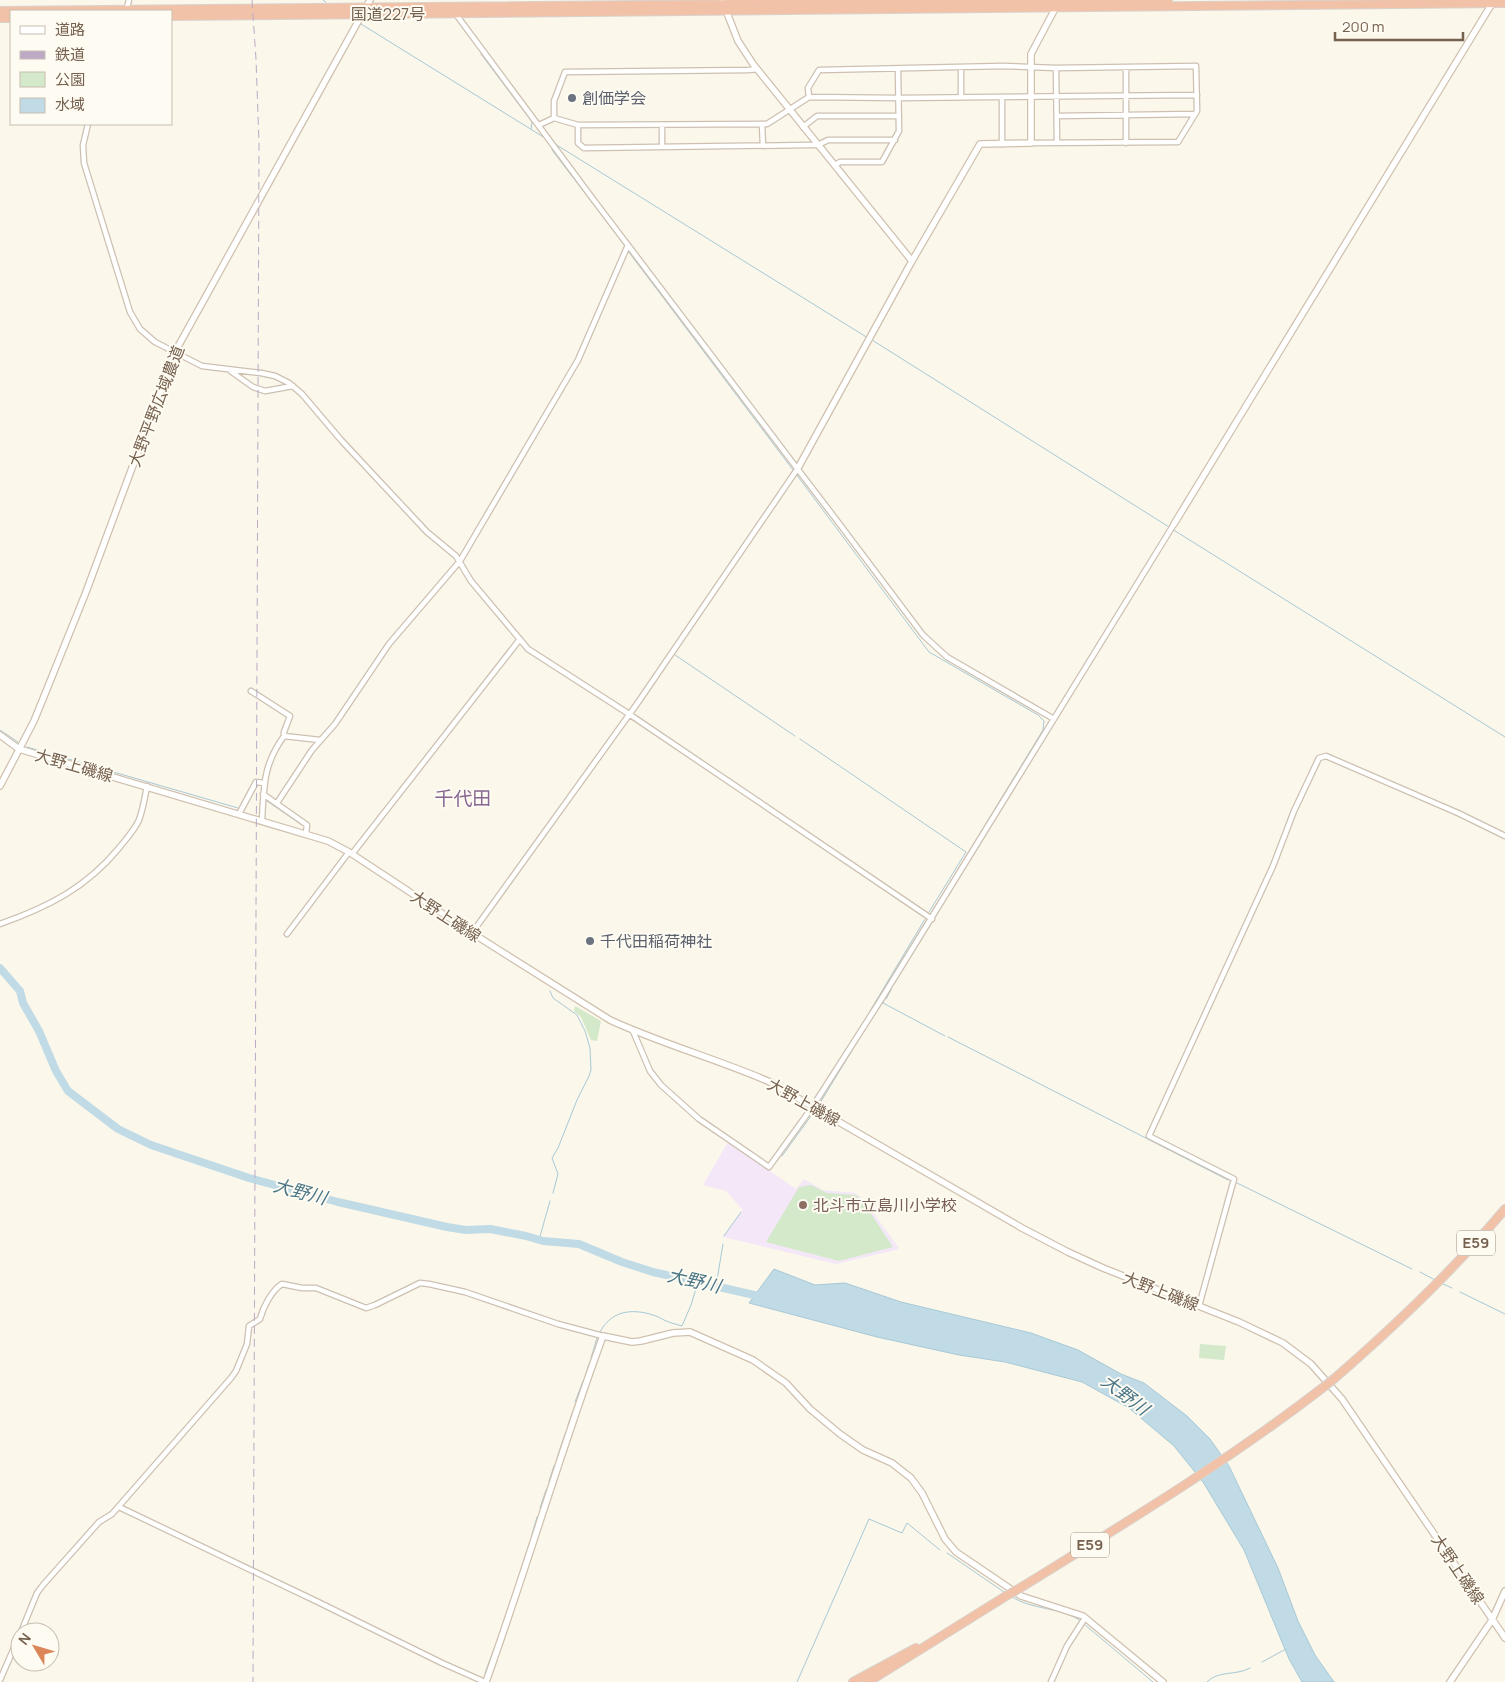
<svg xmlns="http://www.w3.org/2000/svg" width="1505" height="1682" font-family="Manrope,'Noto Sans JP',sans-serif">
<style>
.education{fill:#f4e7f8}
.green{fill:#d3e9ca}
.water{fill:#c0dbe5;stroke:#a7c9d6}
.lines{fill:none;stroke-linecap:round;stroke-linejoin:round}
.stream{stroke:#a7c9d6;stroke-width:1}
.river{stroke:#c0dbe5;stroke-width:8}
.street-casing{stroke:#cdc0b1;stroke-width:7}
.secondary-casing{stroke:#d0c1af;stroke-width:8}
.highway-casing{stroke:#d9d3ce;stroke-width:10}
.street{stroke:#fff;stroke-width:4.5}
.secondary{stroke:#fff;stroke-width:5.5}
.highway{stroke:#f1c2a7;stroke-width:8}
.rail{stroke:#bca9c6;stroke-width:1;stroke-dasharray:8 5;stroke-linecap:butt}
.highway-bridge-casing{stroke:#d9d3ce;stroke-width:10;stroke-linecap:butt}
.highway-bridge{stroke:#f1c2a7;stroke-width:8}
.worship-dot{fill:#6b7280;stroke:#fefbf2;stroke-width:2}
.education-dot{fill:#8d6e63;stroke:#fefbf2;stroke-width:2}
.labels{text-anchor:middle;stroke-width:4;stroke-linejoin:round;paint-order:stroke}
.shield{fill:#fefbf2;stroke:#9f8f80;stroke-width:1}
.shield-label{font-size:15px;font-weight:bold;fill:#76614f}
.street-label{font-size:16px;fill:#76614f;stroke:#fefbf2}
.worship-label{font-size:16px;fill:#5b616d;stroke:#fefbf2;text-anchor:start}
.education-label{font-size:16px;fill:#785e54;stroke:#fefbf2;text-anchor:start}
.water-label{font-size:18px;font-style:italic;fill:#4a7687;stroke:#fefbf2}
.quarter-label{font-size:19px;fill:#886791;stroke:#fefbf2}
</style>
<rect width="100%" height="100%" fill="#fbf7eb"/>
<path class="education" d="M728,1142l68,47 8,-10 19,11 32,3 9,7 35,48 -3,2 -60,14 -113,-27 20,-27 -17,-19 -23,-6z"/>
<path class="green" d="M575,1006l26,15 -4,20 -6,-1 -10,-23 -7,-6z
M811,1185l16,8 29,2 8,8 29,44 -54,14 -73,-19 33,-55z
M1200,1344l26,2 -2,14 -25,-2z"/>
<path class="water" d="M774,1269l41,16 30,-2 56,19 130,31 47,17 43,24 23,9 43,33 23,23 19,27 49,102 20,53 17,34 19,27h-32l-13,-23 -45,-109 -41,-68 -29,-36 -45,-38 -47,-26 -77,-20 -46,-7 -82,-18 -128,-34z"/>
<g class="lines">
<path class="stream" d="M323,0l3,2
M361,24l184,114
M481,54l51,68 -1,7
M555,144l313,194
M552,150l74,97
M628,251l165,219
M872,340l297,187
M796,474l133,178 109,63 6,6 -1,9 -112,184
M1172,529l333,208
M675,655l120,81
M0,730l18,12
M800,739l166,113 -37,60
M27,747l211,61
M267,801l35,24
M888,983l38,-62
M550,991l3,7 24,17 8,16 5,17 1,22 -2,6 -12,24 -19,48 -6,10 6,16 -5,19
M886,999l5,-9
M884,1002l-1,1 62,33
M870,1011l55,-92
M948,1037l280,143
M820,1103l53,-87
M782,1156l29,-40
M1237,1183l175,86
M724,1236l17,-24
M539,1240l11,-39
M1420,1272l15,8
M1441,1283l11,5
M716,1286l7,-42
M1460,1292l45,22
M600,1332c11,-21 31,-24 53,-17 4,1 7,3 11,5 6,3 12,4 18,6l9,-21 7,-23
M591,1358l6,-20
M586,1373l3,-9
M575,1402l8,-21
M568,1425l5,-14
M557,1458l8,-24
M549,1481l5,-15
M540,1508l6,-18
M532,1534l5,-17
M947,1553l57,39
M522,1567l7,-23
M1012,1597c20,13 49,10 69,24
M1084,1624l69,58
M498,1639l5,-13
M1262,1662l24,-13
M485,1673l9,-24
M797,1682l72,-163 33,14 5,-10 33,27
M1207,1682c11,-12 29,-6 43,-14"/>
<path class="river" d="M0,968l20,23 3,12 16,28 17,40 12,20 50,38 33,16 98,33 89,24 109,25 19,3 24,-1 36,7 17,5 36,3 43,18 31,10 110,25"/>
<g class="street-casing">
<path id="street" d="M126,11l3,-11
M455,13l138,186 200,264 42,55 88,117 24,22 107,62
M1126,67v76
M961,68v29
M1056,68l1,75
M809,97l-1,-9 11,-18 184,-4 53,2 140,-2 1,45 -19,31 -147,1
M1057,116l138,-2
M554,118l24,7 189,-1 42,-27 90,1 298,-3
M88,124l-5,21 1,18 46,149 10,17 15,13 47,24 59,7 14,3 14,7 13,11 39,46 86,92 29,24 15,25 57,68 101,65 303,205
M762,124l1,22
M539,125l15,-7v-17l11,-29 184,-2 8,-1
M578,125v18l6,5 225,-3h9l10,-5h67
M662,125v22
M803,127l14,-11h82
M1002,144v-47
M835,165l5,-3h42l17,-31 -1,-62
M229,370l24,17 12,4 28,-5
M251,691l39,25 -6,16v4
M263,794l44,31 -1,8
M277,803l35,-53 23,-26 54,-80 71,-83 118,-201 50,-115
M239,814l17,-32 8,1
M262,820c2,-34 1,-55 22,-84l36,4
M352,854l168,-215
M0,924c48,-17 86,-36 119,-76 7,-9 15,-17 20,-28 4,-11 6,-23 8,-34
M472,933l167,-232 159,-233
M287,934l62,-82
M633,1031l17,40 11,14 38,34 70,48 44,-61 69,-108 292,-474
M1199,1306l35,-127 -85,-43 124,-270 21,-55 25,-53 7,-2 132,57 47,23
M119,1507l199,95 124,61 43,19
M21,1632l16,-39 6,-8 56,-63 13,-8 119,-136 5,-7 11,-27 2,-18 11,-7c3,-12 12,-29 22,-35l20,4h14l50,20 9,-3 45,-22 9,1 36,8 93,32 45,12
M0,1680l20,-46
M1051,1682l16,-36 18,-28"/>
</g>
<g class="secondary-casing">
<path id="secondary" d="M722,0l16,41 15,23 159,197 -114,207
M912,261l68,-117 51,-1v-89l26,-49
M1174,524l319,-522
M0,735l19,14 309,92 21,11 123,81 138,87c52,24 107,39 160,62l252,146 46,24 35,16 136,54 44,21 28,21 31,35 163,239
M0,786l34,-65 13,-32 39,-97 89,-240 195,-352
M486,1682c41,-115 75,-232 117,-346l29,6 9,-1 32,-8 17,-1 63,28 33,23 24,26 30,25 23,16 29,13 19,15 11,15 23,46 11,13 65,44 62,20 80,66
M1450,1682l42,-62 13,-29"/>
</g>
<g class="highway-casing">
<path id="highway" d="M0,11l1168,-11
M171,16l1334,-13
M0,18h11
M1335,1378c61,-53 118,-107 170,-169
M1020,1588c104,-64 208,-127 305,-202
M853,1682l63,-34
M868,1682l138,-86"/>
</g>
<use href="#street" class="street"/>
<use href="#secondary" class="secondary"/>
<use href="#highway" class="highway"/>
<path class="rail" d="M252,0l4,59 3,84 -6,1539"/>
<g class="highway-bridge-casing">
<path id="highway-bridge" d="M1325,1386l10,-8
M1006,1596l14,-8"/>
</g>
<use href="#highway-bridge" class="highway-bridge"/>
</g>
<g class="worship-dot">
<circle cx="572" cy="98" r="5"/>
<circle cx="590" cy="941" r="5"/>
</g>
<circle class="education-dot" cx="803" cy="1205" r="5"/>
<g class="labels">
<g class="shield">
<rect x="1457" y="1230.5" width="38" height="25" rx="4"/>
<rect x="1071" y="1532.5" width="38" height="25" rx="4"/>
</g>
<g class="shield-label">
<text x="1476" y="1248">E59</text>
<text x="1090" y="1550">E59</text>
</g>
<g class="street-label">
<text x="388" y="20">国道227号</text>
<text transform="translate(156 406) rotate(-69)" y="6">大野平野広域農道</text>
<text transform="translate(74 765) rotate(16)" y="6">大野上磯線</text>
<text transform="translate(446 916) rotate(33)" y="6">大野上磯線</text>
<text transform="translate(804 1102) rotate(29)" y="6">大野上磯線</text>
<text transform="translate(1161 1291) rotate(21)" y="6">大野上磯線</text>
<text transform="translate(1458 1569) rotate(56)" y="6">大野上磯線</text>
</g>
<g class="worship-label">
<text x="582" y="104">創価学会</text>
<text x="600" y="947">千代田稲荷神社</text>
</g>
<g class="education-label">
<text x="813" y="1211">北斗市立島川小学校</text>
</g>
<g class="water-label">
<text transform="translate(300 1192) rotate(15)" y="6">大野川</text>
<text transform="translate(694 1281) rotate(13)" y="6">大野川</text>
<text transform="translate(1125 1395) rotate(37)" y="6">大野川</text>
</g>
<g class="quarter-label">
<text x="463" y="805">千代田</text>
</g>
</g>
<rect x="10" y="10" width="162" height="115" fill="#fefbf2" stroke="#c8bdb1"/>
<rect x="20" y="26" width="25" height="8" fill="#ffffff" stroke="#c8bdb1"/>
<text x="55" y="35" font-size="15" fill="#76614f">道路</text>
<rect x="20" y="51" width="25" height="8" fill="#bca9c6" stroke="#c8bdb1"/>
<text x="55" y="60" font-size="15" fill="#76614f">鉄道</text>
<rect x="20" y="72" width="25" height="15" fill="#d3e9ca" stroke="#c8bdb1"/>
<text x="55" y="85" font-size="15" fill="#76614f">公園</text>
<rect x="20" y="98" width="25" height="15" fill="#c0dbe5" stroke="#c8bdb1"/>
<text x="55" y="110" font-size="15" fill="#76614f">水域</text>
<g transform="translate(35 1647) rotate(308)"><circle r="24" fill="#fefbf2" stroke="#c8bdb1"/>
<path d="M0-4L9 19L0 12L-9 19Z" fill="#dc8559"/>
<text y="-8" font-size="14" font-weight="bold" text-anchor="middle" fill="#76614f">N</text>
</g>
<path d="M1335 32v8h128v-8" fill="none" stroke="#76614f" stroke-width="2.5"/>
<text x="1342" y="32" font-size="15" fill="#76614f" stroke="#fefbf2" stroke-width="4" paint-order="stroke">200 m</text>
</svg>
